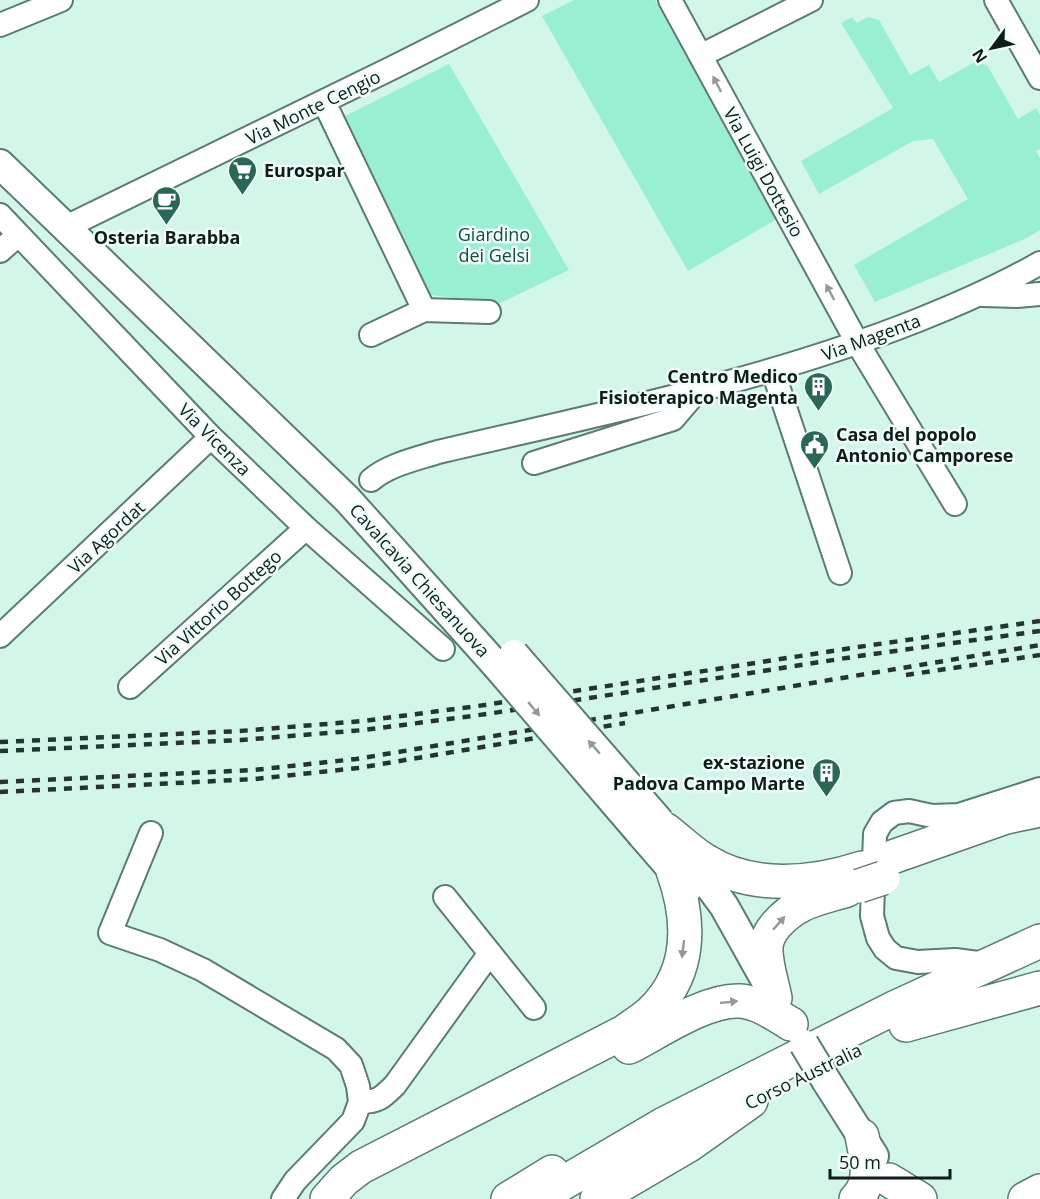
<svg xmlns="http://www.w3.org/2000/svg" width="1040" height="1199" font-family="'Open Sans',sans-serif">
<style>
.green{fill:#99efd2}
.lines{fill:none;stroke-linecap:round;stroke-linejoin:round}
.minor-casing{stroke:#5b7c71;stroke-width:26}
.major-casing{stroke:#5b7c71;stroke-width:32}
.highway-casing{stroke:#5b7c71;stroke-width:36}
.minor{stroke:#fff;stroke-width:22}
.major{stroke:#fff;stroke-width:28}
.highway{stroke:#fff;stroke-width:33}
.rail{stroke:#24352f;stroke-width:4.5;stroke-dasharray:8 8;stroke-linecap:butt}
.major-bridge-casing{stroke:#5b7c71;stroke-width:32;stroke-linecap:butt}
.highway-bridge-casing{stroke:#5b7c71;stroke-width:36;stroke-linecap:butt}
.major-bridge{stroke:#fff;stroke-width:28}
.highway-bridge{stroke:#fff;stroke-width:33}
.oneway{fill:#939997}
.labels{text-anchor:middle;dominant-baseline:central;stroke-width:5;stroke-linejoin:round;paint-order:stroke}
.street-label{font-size:18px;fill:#0f1d18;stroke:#f0fef9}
.poi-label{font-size:18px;font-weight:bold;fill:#0f1d18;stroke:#f0fef9;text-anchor:start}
.park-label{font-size:18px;fill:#144d3d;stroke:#f0fef9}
</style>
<rect width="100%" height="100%" fill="#d2f7e9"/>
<path class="green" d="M 574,0 L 655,0 L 777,219 L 688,271 L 542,16 Z
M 852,17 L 857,23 L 868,17 L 879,20 L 910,75 L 929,65 L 939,82 L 975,62 L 987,65 L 1018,119 L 1036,108 L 1040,115 L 1040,149 L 1036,151 L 1040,158 L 1040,230 L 1027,238 L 875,302 L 854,265 L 968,199 L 933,139 L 913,141 L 819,194 L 801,161 L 893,108 L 841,23 Z
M 449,64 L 569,270 L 500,303 L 431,295 L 345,116 Z"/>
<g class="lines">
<defs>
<path id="minor" d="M 670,0 L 858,344 L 955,504
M 996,0 L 1040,78
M 0,25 L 61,0
M 702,55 L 811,0
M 324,102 L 424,310 L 489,312
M 0,215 L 211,437 L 306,528 L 443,649
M 66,227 L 394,67 L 527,0
M 0,251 L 18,235
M 983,295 L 1017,296 L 1040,294
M 371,335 L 424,310
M 773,371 L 840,573
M 534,463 L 673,419 L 696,392
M 371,480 C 388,465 416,459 438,452 C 600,414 761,382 916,321 C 959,304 1000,286 1040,263
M 0,636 L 211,437
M 130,687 L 306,528
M 151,833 L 110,933 L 160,950 L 203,970 L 336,1049 L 351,1065 L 358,1086 L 360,1102 L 353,1121 L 295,1181 L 283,1199
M 445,897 L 534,1008
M 986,964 L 955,960 L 918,962 L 896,958 L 885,949 L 878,938 L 872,916 L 875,834 L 882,822 L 894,813 L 909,811 L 932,816 L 959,815 L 1040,789
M 360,1102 C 378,1102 382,1098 395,1085 L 490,953"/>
<path id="major" d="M 0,164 L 347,499 L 496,665
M 642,835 L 688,888
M 681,848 L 724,906 L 767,983
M 827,1082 L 874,1156"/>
<path id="highway" d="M 666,830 C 679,840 692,853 706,861 C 752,890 813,884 862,868
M 881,861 L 1006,817 L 1040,810
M 775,998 C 772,982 765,963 766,946 C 767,938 771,931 776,925 C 797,901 818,899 847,890
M 906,1025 L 1040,988
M 629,1047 C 659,1032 706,999 740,1001 C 758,1002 776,1015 791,1024
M 889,1180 L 920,1199
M 327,1199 L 344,1180 L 361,1167 L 624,1032 C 632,1026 642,1020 650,1013 C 692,974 691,921 673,871
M 508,1199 L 552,1172
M 536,1199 L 664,1124 L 896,1007 L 1040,941
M 597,1199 L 689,1145 L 751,1101
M 856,1199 C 874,1182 866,1157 862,1136
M 1025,1199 L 1040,1191"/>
</defs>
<use href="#minor" class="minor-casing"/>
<use href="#major" class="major-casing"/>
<use href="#highway" class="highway-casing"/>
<use href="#minor" class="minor"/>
<use href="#major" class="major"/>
<use href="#highway" class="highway"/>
<path class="rail" d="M 906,675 L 1040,655
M 0,742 L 240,731 L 363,721 L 485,705 L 858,647 L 1040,621
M 0,751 L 241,740 L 364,730 L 487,714 L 859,656 L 1040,631
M 0,782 L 254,770 L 356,759 L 1040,645
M 0,792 L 255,779 L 358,768 L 625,723"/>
<defs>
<path id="major-bridge" d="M 514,654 L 660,822
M 496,665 L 642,835
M 804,1044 L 827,1082"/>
<path id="highway-bridge" d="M 859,886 L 883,878"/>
</defs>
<use href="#major-bridge" class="major-bridge-casing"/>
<use href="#highway-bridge" class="highway-bridge-casing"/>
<use href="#major-bridge" class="major-bridge"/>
<use href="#highway-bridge" class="highway-bridge"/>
</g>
<defs><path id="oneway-solid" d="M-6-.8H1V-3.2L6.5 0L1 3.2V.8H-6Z" transform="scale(1.5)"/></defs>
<g class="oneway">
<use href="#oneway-solid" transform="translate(717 84) rotate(-117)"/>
<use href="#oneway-solid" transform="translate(830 292) rotate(-118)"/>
<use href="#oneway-solid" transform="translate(534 709) rotate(50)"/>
<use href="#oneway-solid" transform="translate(594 747) rotate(-131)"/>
<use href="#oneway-solid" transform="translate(779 923) rotate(-49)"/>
<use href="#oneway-solid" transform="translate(683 949) rotate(97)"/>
<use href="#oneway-solid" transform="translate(729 1002) rotate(-6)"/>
</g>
<defs>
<symbol id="supermarket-pin" viewBox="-11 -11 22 30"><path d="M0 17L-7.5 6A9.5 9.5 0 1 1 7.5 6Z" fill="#296856" stroke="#f0fef9"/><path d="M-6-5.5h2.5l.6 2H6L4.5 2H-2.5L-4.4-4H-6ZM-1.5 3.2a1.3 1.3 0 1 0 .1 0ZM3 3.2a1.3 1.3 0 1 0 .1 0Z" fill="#fff"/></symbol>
<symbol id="cafe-pin" viewBox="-11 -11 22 30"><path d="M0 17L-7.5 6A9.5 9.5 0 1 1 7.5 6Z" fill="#296856" stroke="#f0fef9"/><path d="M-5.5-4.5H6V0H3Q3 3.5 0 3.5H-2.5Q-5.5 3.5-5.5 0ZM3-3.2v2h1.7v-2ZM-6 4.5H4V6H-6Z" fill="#fff"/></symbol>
<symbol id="building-pin" viewBox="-11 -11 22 30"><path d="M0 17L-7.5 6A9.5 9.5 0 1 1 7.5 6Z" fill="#296856" stroke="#f0fef9"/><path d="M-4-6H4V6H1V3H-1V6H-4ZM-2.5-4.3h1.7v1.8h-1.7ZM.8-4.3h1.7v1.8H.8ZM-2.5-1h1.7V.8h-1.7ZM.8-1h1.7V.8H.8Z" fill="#fff"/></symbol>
<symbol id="civic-pin" viewBox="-11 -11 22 30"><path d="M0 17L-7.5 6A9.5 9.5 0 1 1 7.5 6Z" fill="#296856" stroke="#f0fef9"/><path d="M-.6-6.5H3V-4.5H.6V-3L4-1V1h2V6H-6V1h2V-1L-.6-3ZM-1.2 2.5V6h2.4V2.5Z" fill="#fff"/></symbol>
</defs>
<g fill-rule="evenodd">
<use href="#supermarket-pin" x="226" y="154" width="33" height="45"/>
<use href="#cafe-pin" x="150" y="184" width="33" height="45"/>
<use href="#building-pin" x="802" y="370" width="33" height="45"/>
<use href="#civic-pin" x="798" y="428" width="33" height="45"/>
<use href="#building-pin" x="810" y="756" width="33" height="45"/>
</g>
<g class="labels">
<g class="street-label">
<text transform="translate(313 107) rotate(-26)">Via Monte Cengio</text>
<text transform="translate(764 172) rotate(61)">Via Luigi Dottesio</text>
<text transform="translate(871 337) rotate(-20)">Via Magenta</text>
<text transform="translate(215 439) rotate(45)">Via Vicenza</text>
<text transform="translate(106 537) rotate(-43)">Via Agordat</text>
<text transform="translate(420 580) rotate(48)">Cavalcavia Chiesanuova</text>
<text transform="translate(218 607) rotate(-42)">Via Vittorio Bottego</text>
<text transform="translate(803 1076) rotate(-26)">Corso Australia</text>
</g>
<g class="poi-label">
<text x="264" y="170">Eurospar</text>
<text x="167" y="237" text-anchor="middle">Osteria Barabba</text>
<text x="798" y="376" text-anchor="end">Centro Medico<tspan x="798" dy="21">Fisioterapico Magenta</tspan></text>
<text x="836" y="434">Casa del popolo<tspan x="836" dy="21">Antonio Camporese</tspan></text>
<text x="805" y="762" text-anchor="end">ex-stazione<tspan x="805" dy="21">Padova Campo Marte</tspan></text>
</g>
<g class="park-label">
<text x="494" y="234">Giardino<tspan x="494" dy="21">dei Gelsi</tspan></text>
</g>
</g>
<g transform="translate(992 48) rotate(237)" stroke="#f0fef9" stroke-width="4.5" paint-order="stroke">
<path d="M0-4.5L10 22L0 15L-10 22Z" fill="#0f1d18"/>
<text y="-9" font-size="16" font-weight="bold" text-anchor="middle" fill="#0f1d18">N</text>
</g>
<path d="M830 1169v9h120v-9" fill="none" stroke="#0f1d18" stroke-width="3"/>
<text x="839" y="1169" font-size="18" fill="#0f1d18" stroke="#f0fef9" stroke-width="4.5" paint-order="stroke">50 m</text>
</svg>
